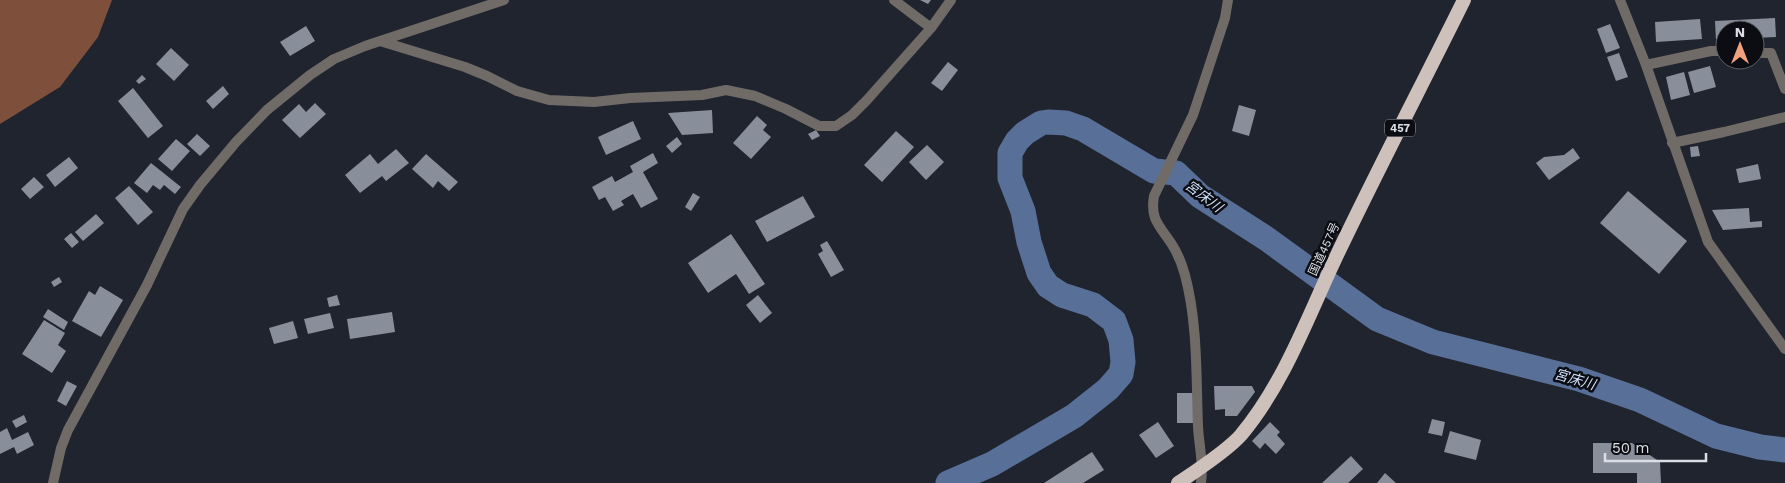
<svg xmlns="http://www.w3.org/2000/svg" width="1785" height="483" font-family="'Work Sans','Noto Sans JP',sans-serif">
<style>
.forest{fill:#7e503b}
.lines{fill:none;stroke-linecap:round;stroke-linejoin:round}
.river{stroke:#586f98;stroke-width:25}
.building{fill:#888f9b}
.minor{stroke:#716b68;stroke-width:10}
.tertiary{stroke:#716b68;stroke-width:10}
.trunk{stroke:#cec0ba;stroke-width:14}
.labels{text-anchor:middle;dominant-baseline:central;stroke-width:5;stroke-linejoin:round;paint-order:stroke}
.shield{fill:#0b0d12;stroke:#9da0a6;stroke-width:1}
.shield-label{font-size:11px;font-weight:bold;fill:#dbdfe5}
.street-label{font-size:12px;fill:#dbdfe5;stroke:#0b0d12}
.water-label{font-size:14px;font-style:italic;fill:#d0dffa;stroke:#0b0d12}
</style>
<rect width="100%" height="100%" fill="#1f242e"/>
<path class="forest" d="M 0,0 L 112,0 L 98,37 L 60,87 L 0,124 Z"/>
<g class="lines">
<path class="river" d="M 948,483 L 992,464 L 1074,416 L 1108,389 L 1121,374 L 1123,362 L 1121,340 L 1114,321 L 1093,305 L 1062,295 L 1048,286 L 1039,273 L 1029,242 L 1023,211 L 1010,178 L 1010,153 L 1017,141 L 1025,133 L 1041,123 L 1048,122 L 1066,123 L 1083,129 L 1154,171 L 1176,173 L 1200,196 L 1267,239 L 1377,319 L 1433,342 L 1579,379 L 1640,400 L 1716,436 L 1760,447 L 1785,450"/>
</g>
<path class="building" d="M 920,0 L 931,0 L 928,4 Z
M 1775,18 L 1776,37 L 1755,38 L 1755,30 L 1725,30 L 1725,40 L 1716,41 L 1715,21 Z
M 1700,19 L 1702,39 L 1656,42 L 1655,22 Z
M 1610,24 L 1620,48 L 1606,53 L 1597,29 Z
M 306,26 L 315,41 L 290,56 L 280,42 Z
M 171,48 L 189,65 L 174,81 L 156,64 Z
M 1619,53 L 1628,77 L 1616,81 L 1607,57 Z
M 948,62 L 958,70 L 942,91 L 931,83 Z
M 1710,66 L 1716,87 L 1694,93 L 1688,72 Z
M 1684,72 L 1690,95 L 1671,100 L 1666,77 Z
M 142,75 L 146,79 L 139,84 L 136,81 Z
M 223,86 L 229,94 L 213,109 L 206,101 Z
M 133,88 L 163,126 L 148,138 L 118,101 Z
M 315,103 L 326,114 L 300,138 L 282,120 L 299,104 L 306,112 Z
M 1239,105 L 1256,110 L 1249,136 L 1232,131 Z
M 712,110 L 713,133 L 682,135 L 668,113 Z
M 757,116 L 767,125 L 763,130 L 771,137 L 751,159 L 733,143 Z
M 633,121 L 641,139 L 606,155 L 598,137 Z
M 816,130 L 820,136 L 812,140 L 808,134 Z
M 896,131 L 914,147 L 882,182 L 864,165 Z
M 197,134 L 210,146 L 200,156 L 187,144 Z
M 677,137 L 682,144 L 672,153 L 666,146 Z
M 176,139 L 190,151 L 172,171 L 158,159 Z
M 927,145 L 944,162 L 926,180 L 909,162 Z
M 1698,146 L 1700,156 L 1691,157 L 1690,147 Z
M 1573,148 L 1580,158 L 1549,180 L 1536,163 L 1544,157 L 1564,155 Z
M 396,149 L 409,163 L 386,181 L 382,176 L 360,193 L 345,175 L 370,154 L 378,164 Z
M 653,153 L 658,163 L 643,172 L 658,199 L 641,208 L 633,194 L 621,201 L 624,205 L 613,211 L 605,197 L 599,200 L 592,187 L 612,176 L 615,182 L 633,172 L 630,166 Z
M 426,154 L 458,182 L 449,191 L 438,181 L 433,188 L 412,169 Z
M 69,157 L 78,168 L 55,187 L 46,175 Z
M 151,163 L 181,187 L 175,194 L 164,185 L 160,190 L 153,185 L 147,193 L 134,183 Z
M 1758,164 L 1761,179 L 1739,183 L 1736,169 Z
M 34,177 L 44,187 L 30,199 L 21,189 Z
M 129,186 L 153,212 L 138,225 L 115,198 Z
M 1628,191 L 1687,241 L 1659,274 L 1600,223 Z
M 693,193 L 700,197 L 691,211 L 685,207 Z
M 803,196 L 815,217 L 767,242 L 755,221 Z
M 1749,208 L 1750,222 L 1762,221 L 1762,227 L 1723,230 L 1712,210 Z
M 96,214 L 104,223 L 83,241 L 75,232 Z
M 71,233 L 79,242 L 72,248 L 64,239 Z
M 731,234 L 765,284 L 749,294 L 736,274 L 708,293 L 688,263 Z
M 827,241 L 844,270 L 831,277 L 818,254 L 823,251 L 820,245 Z
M 59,277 L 62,282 L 54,287 L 51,282 Z
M 100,286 L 123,300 L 101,337 L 72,321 L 89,291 L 95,295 Z
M 337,295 L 340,305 L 329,307 L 327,298 Z
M 758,295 L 772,313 L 760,323 L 746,305 Z
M 48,309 L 68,322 L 64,330 L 43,317 Z
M 392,312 L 395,332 L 350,339 L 347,319 Z
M 330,313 L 334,328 L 308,334 L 304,319 Z
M 44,320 L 65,333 L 58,345 L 66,351 L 52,373 L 22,354 Z
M 293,321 L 298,338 L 274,344 L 269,328 Z
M 67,381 L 77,386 L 66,406 L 57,401 Z
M 1214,386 L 1252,386 L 1255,392 L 1237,416 L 1225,416 L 1225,409 L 1215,410 Z
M 1177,393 L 1195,393 L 1195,423 L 1177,423 Z
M 24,415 L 27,422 L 16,428 L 12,421 Z
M 1432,419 L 1445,422 L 1442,436 L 1428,433 Z
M 1158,422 L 1174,446 L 1156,458 L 1139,435 Z
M 1270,422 L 1280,432 L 1277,435 L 1285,444 L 1276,454 L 1265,443 L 1260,449 L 1252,441 Z
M 7,428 L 12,440 L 28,432 L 34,445 L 17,454 L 14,447 L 0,454 L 0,432 Z
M 1450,431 L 1481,440 L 1476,460 L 1444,452 Z
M 1593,443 L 1632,443 L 1660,462 L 1661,483 L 1637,483 L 1637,473 L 1593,473 Z
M 1092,452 L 1104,470 L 1083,483 L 1044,483 Z
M 1351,456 L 1363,469 L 1348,483 L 1322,483 Z
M 1385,473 L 1396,483 L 1377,483 Z"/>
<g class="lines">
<path class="minor" d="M 894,0 L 931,28
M 380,41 L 465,67 L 487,76 L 517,91 L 549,100 L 594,102 L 630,98 L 702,95 L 726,90 L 755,96 L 786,109 L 819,126 L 836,126 L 852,115 L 867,100 L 931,28 L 951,0
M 1755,53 L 1771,53 L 1785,89
M 1646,65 L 1711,51 L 1725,51
M 1672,143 L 1724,132 L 1785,117
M 53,483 L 61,448 L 68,430 L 147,285 L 183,209 L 200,185 L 236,142 L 267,110 L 310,75 L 334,59 L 365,46 L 504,0
M 1201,483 C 1204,461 1199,448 1198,426 C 1196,376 1198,324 1185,275 C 1182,264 1177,252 1171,243 C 1159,225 1150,219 1154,196 L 1193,115 L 1225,18 L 1228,0"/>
<path class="tertiary" d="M 1620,0 L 1646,65 L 1708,242 L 1785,349"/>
<path class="trunk" d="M 1178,483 C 1196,471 1227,451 1241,435 C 1285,382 1308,316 1337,255 C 1378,169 1422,85 1464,0"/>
</g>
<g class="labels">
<rect class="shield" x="1385" y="119.5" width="30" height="17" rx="4"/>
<g class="shield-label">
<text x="1400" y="128">457</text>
</g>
<g class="street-label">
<text transform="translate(1324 249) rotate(-65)">国道457号</text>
</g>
<g class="water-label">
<text transform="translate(1204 196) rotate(37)">宮床川</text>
<text transform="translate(1575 379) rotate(16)">宮床川</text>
</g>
</g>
<g transform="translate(1740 45)"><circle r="24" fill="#0b0d12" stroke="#5e6166"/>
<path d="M0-4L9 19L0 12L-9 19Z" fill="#f1a17d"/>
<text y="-8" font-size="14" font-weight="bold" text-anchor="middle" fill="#dbdfe5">N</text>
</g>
<path d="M1605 453v8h101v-8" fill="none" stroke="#dbdfe5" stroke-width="2.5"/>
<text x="1612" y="453" font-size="15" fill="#dbdfe5" stroke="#0b0d12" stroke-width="4" paint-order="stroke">50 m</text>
</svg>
